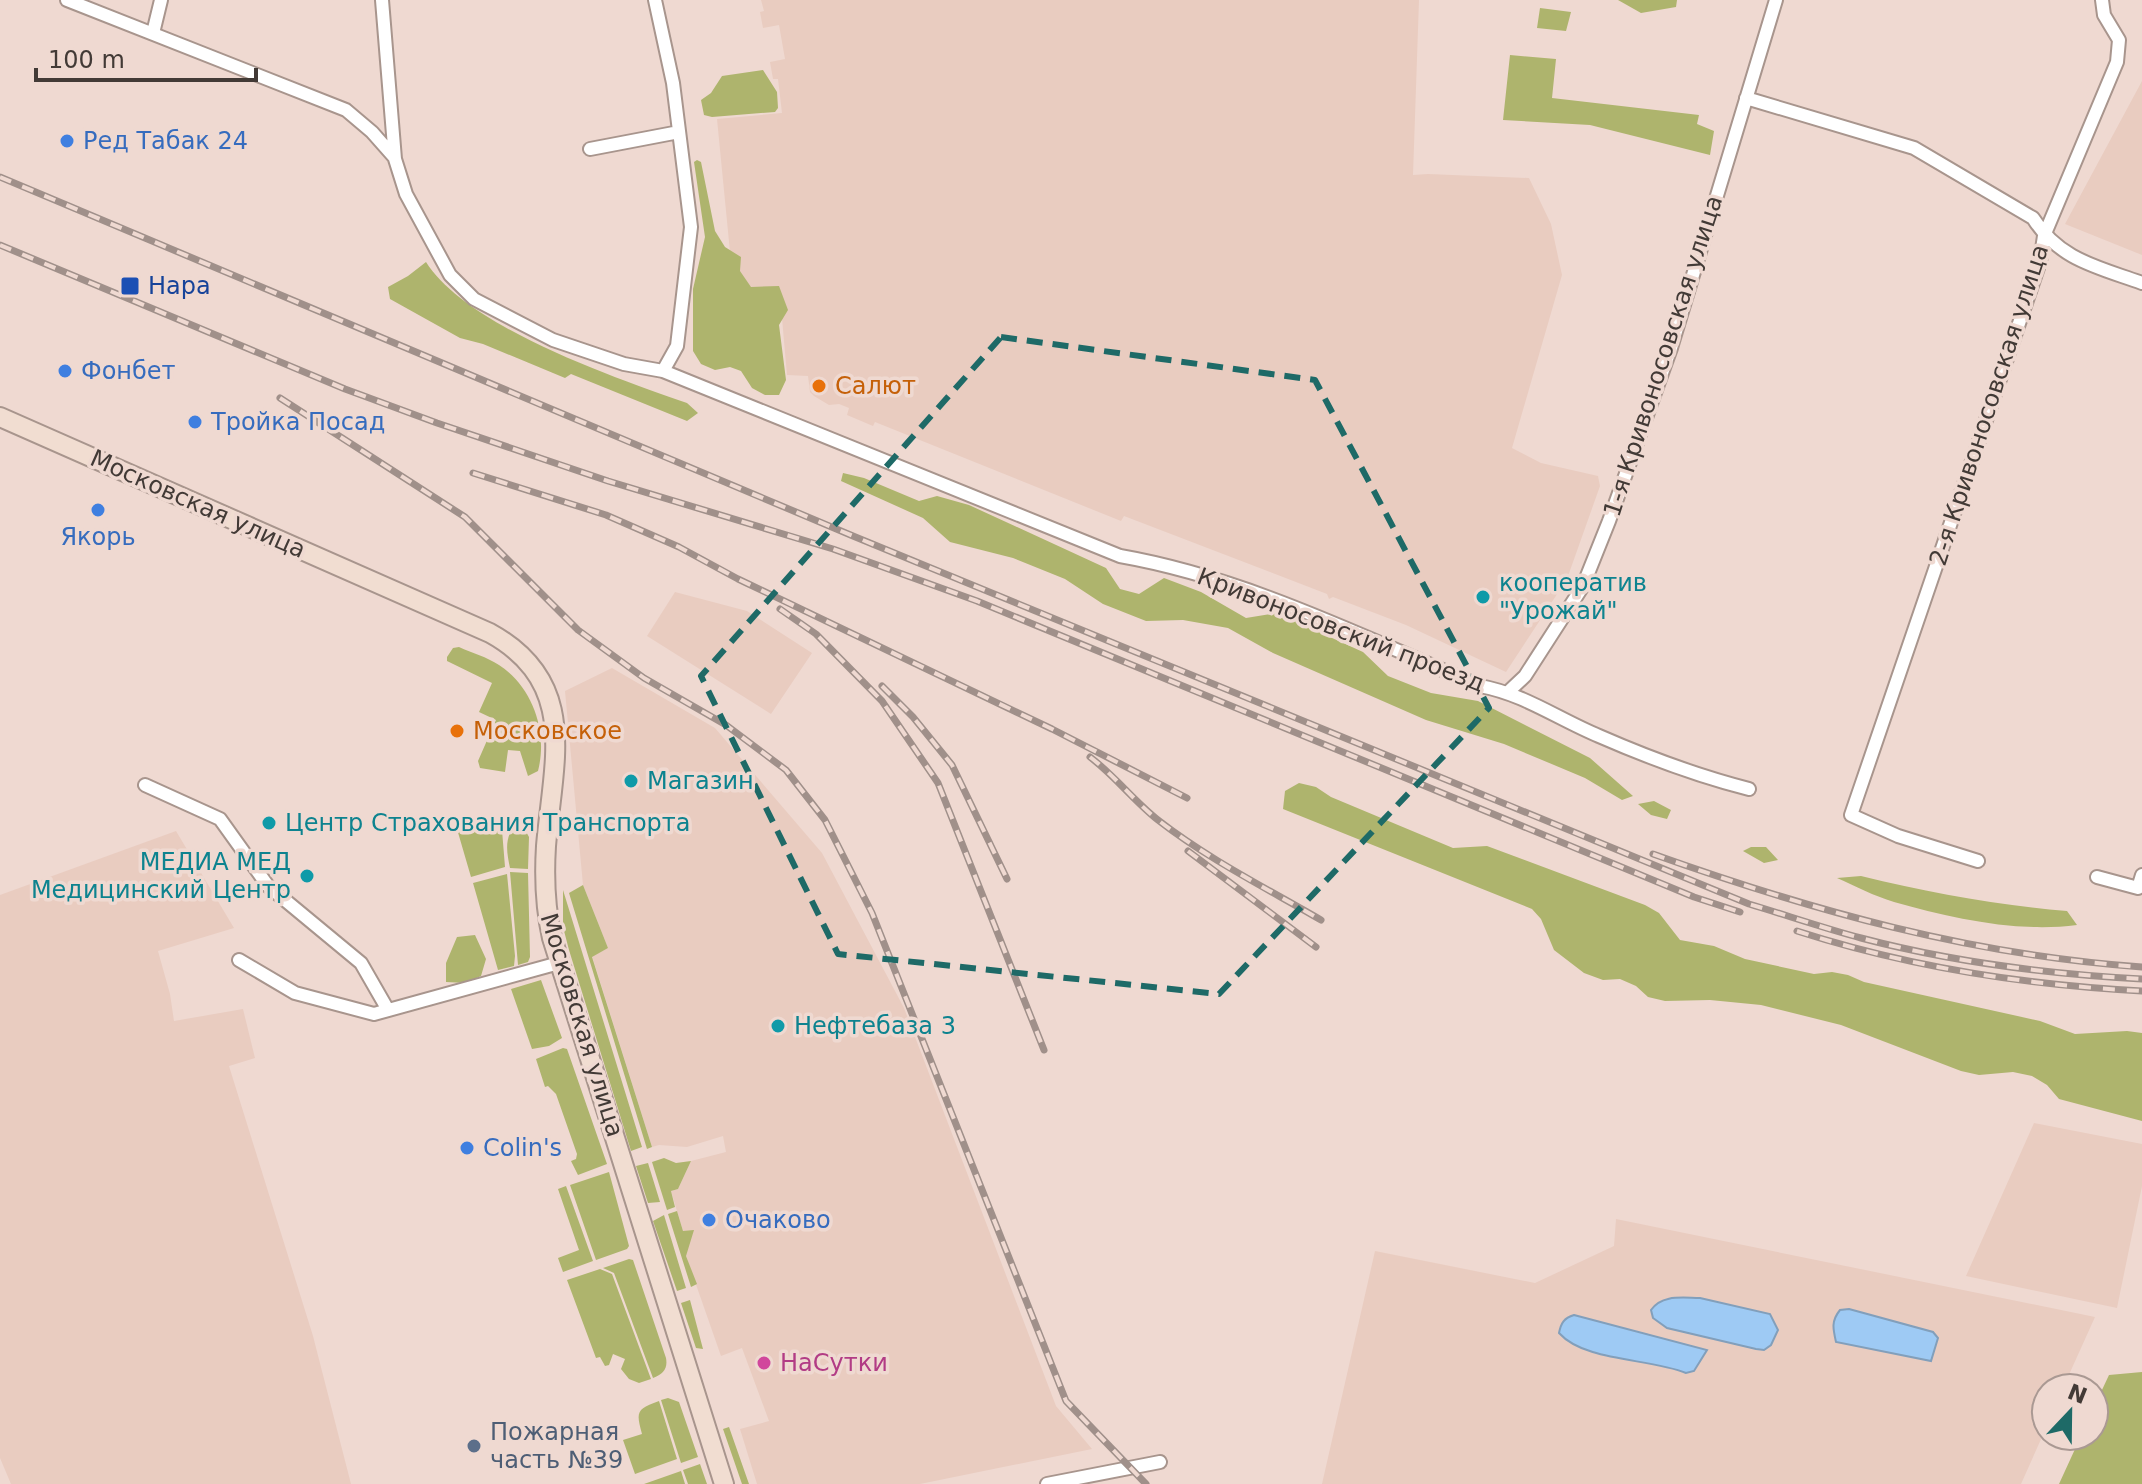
<svg xmlns="http://www.w3.org/2000/svg" width="2142" height="1484" font-family="'DejaVu Sans',sans-serif">
<style>
.built{fill:#e9ccc0}
.green{fill:#aeb46d}
.water{fill:#9ecaf4;stroke:#829fbb;stroke-width:2}
.lines{fill:none;stroke-linecap:round;stroke-linejoin:round}
.minor-casing{stroke:#a8958d;stroke-width:16}
.secondary-casing{stroke:#a8958d;stroke-width:22}
.minor{stroke:#fff;stroke-width:12}
.secondary{stroke:#f1ddd1;stroke-width:18}
.rail-casing{stroke:#a0908a;stroke-width:7}
.rail{stroke:#efd9d1;stroke-width:4;stroke-dasharray:12;stroke-linecap:butt}
.marked{fill:none;stroke:#1e6a67;stroke-width:6;stroke-dasharray:16 10;stroke-linejoin:round}
.shop-dot{fill:#3f7fe0;stroke:#efd9d1;stroke-width:3}
.transit-dot{fill:#1a4fb4;stroke:#efd9d1;stroke-width:3}
.food-dot{fill:#e8710a;stroke:#efd9d1;stroke-width:3}
.culture-dot{fill:#0f9aa8;stroke:#efd9d1;stroke-width:3}
.hotel-dot{fill:#d1479c;stroke:#efd9d1;stroke-width:3}
.service-dot{fill:#5c6f8a;stroke:#efd9d1;stroke-width:3}
.labels{text-anchor:middle;dominant-baseline:central;stroke-width:7;stroke-linejoin:round;paint-order:stroke}
.shop-label{font-size:24px;fill:#366cbe;stroke:#efd9d1;text-anchor:start}
.transit-label{font-size:24px;fill:#164399;stroke:#efd9d1;text-anchor:start}
.street-label{font-size:24px;fill:#423a36;stroke:#efd9d1}
.food-label{font-size:24px;fill:#c56008;stroke:#efd9d1;text-anchor:start}
.culture-label{font-size:24px;fill:#0d838f;stroke:#efd9d1;text-anchor:start}
.hotel-label{font-size:24px;fill:#b23c85;stroke:#efd9d1;text-anchor:start}
.service-label{font-size:24px;fill:#4e5e75;stroke:#efd9d1;text-anchor:start}
</style>
<rect width="100%" height="100%" fill="#efd9d1"/>
<path class="built" d="M 761,0 L 1419,0 L 1413,175 L 1428,174 L 1529,178 L 1551,224 L 1562,275 L 1512,448 L 1541,463 L 1598,476 L 1600,486 L 1567,579 L 1506,672 L 1406,625 L 1333,597 L 1329,599 L 1327,594 L 1124,516 L 1121,521 L 875,422 L 873,426 L 847,415 L 849,408 L 839,404 L 829,405 L 814,396 L 810,392 L 808,376 L 787,375 L 781,307 L 736,313 L 717,119 L 782,113 L 778,79 L 773,79 L 770,62 L 785,59 L 779,25 L 763,28 L 760,12 L 764,11 Z
M 2142,81 L 2142,255 L 2065,224 Z
M 675,592 L 747,611 L 812,653 L 771,714 L 647,636 Z
M 612,668 L 715,728 L 822,853 L 904,1008 L 1056,1406 L 1092,1449 L 920,1484 L 757,1484 L 740,1429 L 769,1421 L 742,1348 L 721,1356 L 686,1256 L 683,1231 L 671,1191 L 678,1189 L 691,1161 L 726,1152 L 723,1136 L 687,1147 L 659,1145 L 652,1147 L 592,956 L 608,948 L 583,885 L 565,691 Z
M 176,831 L 234,928 L 158,951 L 170,994 L 174,1021 L 243,1009 L 255,1058 L 229,1066 L 313,1336 L 351,1484 L 11,1484 L 0,1458 L 0,895 Z
M 2034,1123 L 2142,1144 L 2142,1186 L 2117,1308 L 1966,1276 Z
M 1616,1219 L 2095,1317 L 2063,1388 L 2046,1388 L 2046,1428 L 2021,1484 L 1322,1484 L 1375,1251 L 1535,1283 L 1614,1246 Z"/>
<path class="green" d="M 1618,0 L 1677,0 L 1676,7 L 1641,13 Z
M 1540,8 L 1571,12 L 1566,31 L 1537,28 Z
M 1510,55 L 1556,59 L 1552,98 L 1699,115 L 1697,124 L 1714,131 L 1710,155 L 1590,125 L 1503,120 Z
M 763,70 L 777,92 L 778,108 L 775,112 L 712,117 L 704,115 L 701,100 L 711,93 L 722,76 Z
M 697,160 L 701,162 L 715,231 L 725,247 L 741,257 L 740,271 L 751,287 L 779,286 L 788,310 L 779,325 L 786,380 L 779,395 L 765,395 L 752,388 L 741,371 L 730,367 L 715,370 L 701,364 L 693,351 L 693,289 L 705,237 L 694,162 Z
M 426,262 C 467,327 615,378 687,403 L 698,413 L 687,421 L 571,374 L 565,378 L 483,344 L 460,338 L 390,299 L 388,287 L 408,276 Z
M 843,473 L 864,478 L 919,501 L 937,496 L 969,505 L 1106,568 L 1120,589 L 1139,594 L 1164,578 L 1201,592 L 1246,618 L 1277,613 L 1363,652 L 1388,676 L 1431,693 L 1478,701 L 1590,758 L 1633,796 L 1622,800 L 1585,778 L 1504,744 L 1426,720 L 1273,653 L 1228,628 L 1183,620 L 1146,621 L 1103,604 L 1065,579 L 1013,558 L 950,542 L 923,518 L 841,481 Z
M 459,647 C 472,653 487,657 499,665 C 533,687 548,732 538,771 L 528,776 L 520,751 L 508,750 L 505,772 L 480,768 L 478,761 L 496,720 L 479,712 L 492,683 L 447,661 L 447,657 L 453,648 Z
M 1299,783 L 1316,787 L 1331,797 L 1453,848 L 1487,846 L 1645,905 L 1659,913 L 1680,940 L 1714,946 L 1745,959 L 1814,974 L 1832,972 L 1848,975 L 1864,982 L 2040,1021 L 2075,1034 L 2127,1031 L 2142,1033 L 2142,1121 L 2059,1099 L 2047,1085 L 2032,1076 L 2013,1072 L 1979,1075 L 1961,1071 L 1841,1025 L 1761,1005 L 1710,1000 L 1665,1001 L 1648,997 L 1636,986 L 1620,979 L 1603,980 L 1584,973 L 1554,950 L 1541,919 L 1532,909 L 1283,809 L 1285,791 Z
M 1654,801 L 1671,810 L 1667,819 L 1651,815 L 1638,804 Z
M 461,822 L 502,830 L 505,867 L 471,877 L 457,829 L 458,824 Z
M 514,826 L 524,828 L 529,837 L 528,869 L 510,868 C 507,853 504,840 514,826 Z
M 1751,847 L 1766,847 L 1778,860 L 1764,863 L 1743,851 Z
M 510,872 L 528,873 L 530,957 L 528,962 L 518,965 Z
M 507,874 L 515,956 L 514,966 L 498,970 L 473,883 Z
M 1861,876 C 1930,893 1997,905 2067,911 L 2077,925 C 2017,933 1951,918 1894,902 C 1874,896 1855,886 1837,878 Z
M 583,885 L 608,948 L 592,957 L 652,1147 L 647,1149 L 569,893 Z
M 563,890 L 642,1147 L 631,1151 L 569,950 L 563,927 Z
M 475,935 L 486,959 L 481,976 L 466,983 L 446,982 L 446,963 L 457,937 Z
M 541,980 L 562,1038 L 549,1046 L 532,1049 L 511,989 Z
M 563,1048 L 567,1049 L 607,1164 L 578,1175 L 571,1161 L 576,1159 L 577,1154 L 556,1094 L 548,1086 L 545,1087 L 536,1059 Z
M 664,1158 L 676,1163 L 691,1161 L 678,1189 L 671,1191 L 675,1207 L 667,1210 L 652,1162 Z
M 648,1163 L 660,1202 L 648,1203 L 636,1166 Z
M 609,1172 L 629,1246 L 627,1249 L 596,1260 L 570,1185 Z
M 566,1186 L 593,1261 L 563,1272 L 558,1258 L 579,1250 L 558,1189 Z
M 677,1211 L 683,1231 L 694,1230 L 686,1256 L 697,1284 L 691,1287 L 668,1214 Z
M 664,1215 L 686,1288 L 677,1291 L 653,1221 Z
M 629,1259 L 633,1260 L 666,1358 C 668,1369 663,1374 653,1378 L 614,1273 L 603,1268 Z
M 600,1269 L 612,1274 L 651,1379 L 639,1383 L 629,1379 L 621,1369 L 625,1359 L 613,1354 L 609,1365 L 605,1366 L 600,1357 L 596,1358 L 567,1280 Z
M 690,1300 L 703,1349 L 696,1348 L 681,1303 Z
M 2142,1372 L 2142,1484 L 2059,1484 L 2081,1436 L 2094,1436 L 2094,1407 L 2109,1375 Z
M 668,1398 L 679,1402 L 698,1457 L 681,1463 L 661,1400 Z
M 659,1401 L 677,1459 L 635,1474 L 623,1440 L 642,1434 C 636,1412 636,1409 659,1401 Z
M 729,1427 L 749,1484 L 742,1484 L 723,1429 Z
M 700,1464 L 707,1484 L 688,1484 L 683,1470 Z
M 681,1471 L 685,1484 L 644,1484 Z"/>
<path class="water" d="M 1700,1298 L 1770,1314 L 1778,1330 L 1771,1345 L 1764,1350 L 1756,1349 L 1667,1328 L 1653,1318 L 1651,1310 C 1662,1294 1683,1298 1700,1298 Z
M 1849,1309 L 1933,1332 L 1938,1338 L 1931,1361 L 1836,1342 C 1833,1329 1831,1321 1840,1310 Z
M 1574,1315 L 1707,1350 L 1694,1371 L 1686,1373 C 1650,1358 1585,1362 1559,1333 C 1561,1323 1564,1318 1574,1315 Z"/>
<g class="lines">
<defs>
<path id="minor" d="M 67,0 L 346,110 L 372,132 L 395,158
M 382,0 L 395,159 L 406,194 L 450,275 L 474,299 L 553,340 L 624,364 L 663,371 L 1120,556 C 1246,578 1363,637 1480,686 C 1524,694 1558,719 1599,736 C 1647,757 1698,776 1749,789
M 655,0 L 673,83 L 691,227 L 677,346 L 663,371
M 153,33 L 161,0
M 1746,98 L 1914,148 L 2033,218 C 2059,260 2098,267 2142,283
M 590,149 L 679,132
M 1508,692 L 1525,676 L 1583,586 L 1609,521 L 1671,348 L 1776,0
M 145,785 L 220,819 L 268,886 L 361,963 L 388,1010
M 1978,861 L 1898,836 L 1851,815 L 2040,262 L 2044,236 L 2117,62 L 2119,40 L 2104,15 L 2102,0
M 2097,877 L 2138,888 L 2142,875
M 239,960 L 295,993 L 374,1014 L 559,963
M 1047,1484 L 1160,1462"/>
<path id="secondary" d="M 0,417 L 490,633 C 580,683 553,761 546,846 C 544,878 545,907 552,938 L 724,1484"/>
</defs>
<use href="#minor" class="minor-casing"/>
<use href="#secondary" class="secondary-casing"/>
<use href="#minor" class="minor"/>
<use href="#secondary" class="secondary"/>
<defs>
<path id="rail" d="M 0,177 L 853,536 L 1749,904 C 1786,915 1823,928 1861,938 C 1952,962 2048,974 2142,979
M 0,245 L 345,389 L 437,423 L 608,481 L 833,549 L 977,601 L 1694,897 L 1740,912
M 280,398 L 465,517 L 578,630 L 644,678 L 726,725 L 786,770 L 825,820 L 872,913 L 1066,1401 L 1146,1484
M 473,473 L 606,515 L 679,547 L 738,579 L 1052,729 L 1187,798
M 780,609 L 816,634 L 882,701 L 938,783 L 1044,1050
M 882,686 L 913,717 L 952,765 L 1007,879
M 1090,757 C 1115,776 1134,801 1158,820 C 1208,859 1266,888 1321,920
M 1188,851 L 1316,947
M 1653,854 C 1813,911 1971,955 2142,967
M 1797,931 C 1909,967 2024,985 2142,991"/>
</defs>
<use href="#rail" class="rail-casing"/>
<use href="#rail" class="rail"/>
</g>
<path class="marked" d="M 1001,337 L 1315,380 L 1489,708 L 1219,994 L 838,954 L 701,676 Z"/>
<g class="shop-dot">
<circle cx="67" cy="141" r="8"/>
<circle cx="65" cy="371" r="8"/>
<circle cx="195" cy="422" r="8"/>
<circle cx="98" cy="510" r="8"/>
<circle cx="467" cy="1148" r="8"/>
<circle cx="709" cy="1220" r="8"/>
</g>
<rect class="transit-dot" x="120" y="276" width="20" height="20" rx="4"/>
<g class="food-dot">
<circle cx="819" cy="386" r="8"/>
<circle cx="457" cy="731" r="8"/>
</g>
<g class="culture-dot">
<circle cx="1483" cy="597" r="8"/>
<circle cx="631" cy="781" r="8"/>
<circle cx="269" cy="823" r="8"/>
<circle cx="307" cy="876" r="8"/>
<circle cx="778" cy="1026" r="8"/>
</g>
<circle class="hotel-dot" cx="764" cy="1363" r="8"/>
<circle class="service-dot" cx="474" cy="1446" r="8"/>
<g class="labels">
<g class="shop-label">
<text x="83" y="141">Ред Табак 24</text>
<text x="81" y="371">Фонбет</text>
<text x="211" y="422">Тройка Посад</text>
<text x="98" y="537" text-anchor="middle">Якорь</text>
<text x="483" y="1148">Colin's</text>
<text x="725" y="1220">Очаково</text>
</g>
<g class="transit-label">
<text x="148" y="286">Нара</text>
</g>
<g class="street-label">
<text transform="translate(1663 356) rotate(-72)">1-я Кривоносовская улица</text>
<text transform="translate(1989 405) rotate(-72)">2-я Кривоносовская улица</text>
<text transform="translate(198 504) rotate(24)">Московская улица</text>
<text transform="translate(1341 630) rotate(21)">Кривоносовский проезд</text>
<text transform="translate(582 1025) rotate(73)">Московская улица</text>
</g>
<g class="food-label">
<text x="835" y="386">Салют</text>
<text x="473" y="731">Московское</text>
</g>
<g class="culture-label">
<text x="1499" y="583">кооператив<tspan x="1499" dy="28">"Урожай"</tspan></text>
<text x="647" y="781">Магазин</text>
<text x="285" y="823">Центр Страхования Транспорта</text>
<text x="291" y="862" text-anchor="end">МЕДИА МЕД<tspan x="291" dy="28">Медицинский Центр</tspan></text>
<text x="794" y="1026">Нефтебаза 3</text>
</g>
<g class="hotel-label">
<text x="780" y="1363">НаСутки</text>
</g>
<g class="service-label">
<text x="490" y="1432">Пожарная<tspan x="490" dy="28">часть №39</tspan></text>
</g>
</g>
<g transform="translate(2070 1412) rotate(22)"><circle r="38" fill="#efd9d1" stroke="#aa9993" stroke-width="2"/>
<path d="M0-6L14 30L0 20L-14 30Z" fill="#1e6a67"/>
<text y="-12" font-size="22" font-weight="bold" text-anchor="middle" fill="#423a36">N</text>
</g>
<path d="M36 68v12h220v-12" fill="none" stroke="#423a36" stroke-width="4"/>
<text x="48" y="68" font-size="24" fill="#423a36" stroke="#efd9d1" stroke-width="6" paint-order="stroke">100 m</text>
</svg>
